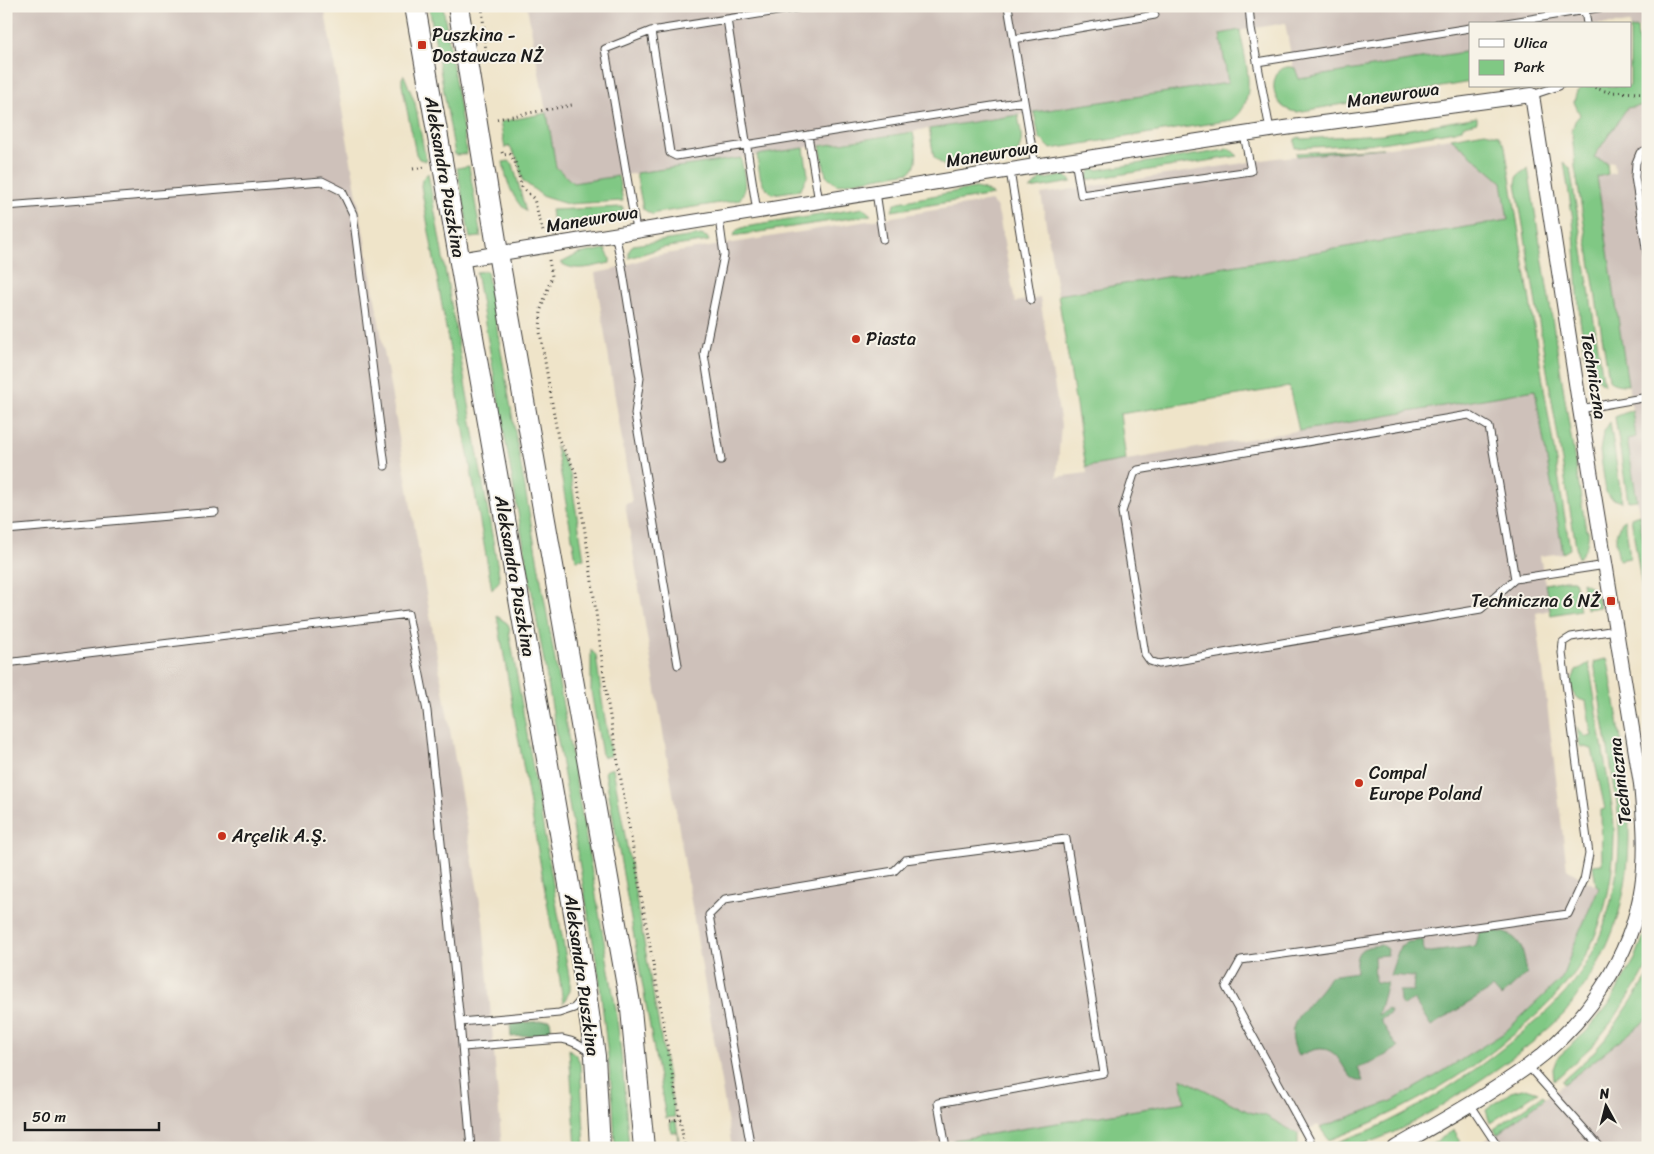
<svg xmlns="http://www.w3.org/2000/svg" width="1654" height="1154" font-family="Sriracha,sans-serif">
<style>
.industrial{fill:#cec1ba}
.green{fill:#80c884;stroke:#4e7250}
.forest{fill:#68ac72;stroke:#426447}
.lines{fill:none;stroke-linecap:round;stroke-linejoin:round}
.lane-casing{stroke:#3c3a36;stroke-width:9}
.street-casing{stroke:#3c3a36;stroke-width:16}
.secondary-casing{stroke:#3c3a36;stroke-width:22}
.path{stroke:#3c3a36;stroke-width:3;stroke-dasharray:1 4;stroke-linecap:butt}
.lane{stroke:#fff;stroke-width:7}
.street{stroke:#fff;stroke-width:14}
.secondary{stroke:#fff;stroke-width:20}
.poi-dot{fill:#c8321e;stroke:#f7f3e8;stroke-width:2}
.labels{text-anchor:middle;dominant-baseline:central;stroke-width:4;stroke-linejoin:round;paint-order:stroke}
.poi-label{font-size:18px;fill:#1c1c1c;stroke:#f7f3e8;text-anchor:start}
.street-label{font-size:18px;fill:#1c1c1c;stroke:#f7f3e8}
</style>
<rect width="100%" height="100%" fill="#f7f3e8"/>
<filter id="ink" filterUnits="userSpaceOnUse"><feTurbulence type="fractalNoise" baseFrequency=".02" numOctaves="2"/><feDisplacementMap in="SourceGraphic" scale="10" xChannelSelector="R" yChannelSelector="G"/><feConvolveMatrix kernelMatrix="1 2 1 2 8 2 1 2 1" color-interpolation-filters="sRGB"/></filter>
<filter id="wash" filterUnits="userSpaceOnUse"><feTurbulence type="fractalNoise" baseFrequency=".0096" numOctaves="4" result="noise"/><feDisplacementMap in="SourceGraphic" scale="20" xChannelSelector="R" yChannelSelector="G"/><feGaussianBlur stdDeviation="1.12" result="paint"/><feColorMatrix in="noise" values="0 0 0 0 0 0 0 0 0 0 0 0 0 0 0 0 0 1.4 0 .05"/><feComposite in="paint" operator="in"/></filter>
<g filter="url(#wash)">
<rect width="100%" height="100%" fill="#efe4c9"/>
<path class="industrial" d="M 6,6 L 324,6 L 483,920 L 502,1148 L 6,1148 Z
M 527,6 L 1648,6 L 1648,26 L 1630,29 L 1630,24 L 1470,24 L 1470,55 L 1296,82 L 1285,23 L 1220,34 L 1228,83 L 573,183 L 556,167 Z
M 1648,104 L 1648,569 L 1627,439 L 1636,437 L 1597,177 L 1615,173 L 1614,162 L 1607,163 L 1594,157 L 1627,108 Z
M 1451,138 L 1502,182 L 1508,220 L 1058,295 L 1041,194 L 1276,158 L 1383,148 Z
M 991,201 L 996,206 L 999,215 L 1015,302 L 1040,298 L 1061,425 L 1057,477 L 1087,473 L 1086,467 L 1535,390 L 1563,553 L 1540,556 L 1550,610 L 1536,613 L 1567,869 L 1584,880 L 1599,887 L 1576,940 L 1562,978 L 1504,1033 L 1437,1075 L 1392,1101 L 1320,1128 L 1318,1125 L 1298,1134 L 1266,1116 L 1249,1112 L 1182,1078 L 1186,1102 L 909,1148 L 732,1148 L 625,504 L 632,502 L 595,273 L 611,270 L 653,256 Z
M 1648,1019 L 1648,1148 L 1475,1148 L 1552,1093 Z"/>
<path class="green" d="M 429,6 L 443,6 L 467,154 L 455,155 Z
M 1637,28 L 1645,105 L 1627,108 L 1594,157 L 1607,163 L 1608,174 L 1597,177 L 1628,385 C 1621,385 1613,385 1609,379 L 1575,167 L 1572,131 L 1575,121 L 1580,115 L 1574,102 L 1576,94 L 1583,86 L 1630,86 L 1630,29 Z
M 1240,30 C 1244,58 1260,101 1232,120 L 1051,149 L 1039,137 L 1034,112 L 1228,83 L 1220,34 Z
M 1470,51 L 1470,82 L 1297,112 C 1264,109 1269,59 1295,68 L 1299,79 Z
M 404,75 L 415,103 L 426,161 L 419,159 L 416,154 L 402,85 L 402,78 Z
M 547,113 L 556,167 L 573,183 L 618,176 L 623,201 L 567,204 L 544,197 L 523,181 L 517,158 L 509,146 L 505,148 L 500,122 Z
M 1018,115 C 1020,129 1026,144 1014,156 L 944,166 L 934,157 L 929,129 Z
M 1477,117 L 1477,122 L 1464,125 L 1461,129 L 1455,131 L 1381,143 L 1295,148 L 1295,139 L 1300,137 L 1301,139 L 1382,134 Z
M 913,132 C 915,145 921,162 910,172 L 840,184 L 837,185 L 826,176 L 820,146 Z
M 1485,132 L 1498,135 L 1505,146 L 1570,549 L 1563,553 L 1535,390 L 1299,431 L 1289,387 L 1120,414 L 1126,460 L 1086,467 L 1058,295 L 1508,220 L 1502,182 L 1451,138 Z
M 804,148 L 808,175 L 800,190 L 773,194 C 758,184 760,172 757,155 Z
M 1226,148 L 1231,150 L 1238,156 L 1086,180 L 1091,169 L 1095,168 L 1096,170 L 1226,150 Z
M 1383,148 L 1297,156 L 1296,153 Z
M 741,158 C 743,172 749,188 739,200 L 656,213 L 653,215 L 643,209 L 636,173 Z
M 509,161 L 513,164 L 526,212 C 512,198 506,180 503,162 Z
M 1564,162 L 1570,168 L 1604,385 L 1592,373 L 1583,350 L 1585,350 L 1580,320 L 1573,220 Z
M 469,166 L 481,237 L 470,238 L 457,168 Z
M 1528,168 L 1586,530 L 1588,530 C 1589,540 1587,551 1578,558 L 1516,183 L 1518,175 Z
M 428,173 L 500,580 L 492,590 L 421,186 L 422,179 Z
M 1062,174 L 1066,176 L 1072,182 L 1030,189 L 1042,178 L 1044,179 L 1062,176 Z
M 975,188 L 985,190 L 993,195 L 892,211 L 894,205 L 899,202 Z
M 623,207 C 623,212 622,215 619,218 C 612,225 565,226 553,224 L 551,210 Z
M 863,208 L 871,215 L 733,236 L 737,230 L 745,227 Z
M 701,235 L 707,237 L 709,241 L 662,248 L 629,258 L 629,251 L 633,245 Z
M 605,249 L 610,258 L 610,263 C 594,266 575,273 561,263 L 578,254 Z
M 487,271 L 616,1010 L 622,1062 L 629,1148 L 615,1148 L 613,1102 L 599,976 L 476,272 Z
M 1632,410 L 1636,437 L 1627,439 L 1637,500 L 1628,501 L 1615,417 Z
M 1610,422 L 1622,502 L 1611,498 L 1606,492 L 1600,451 L 1603,433 Z
M 556,446 L 570,473 L 584,559 L 576,560 Z
M 1639,514 L 1648,569 L 1648,627 L 1631,517 Z
M 1625,519 L 1630,558 L 1619,560 C 1616,543 1612,532 1625,519 Z
M 1565,580 L 1574,580 L 1580,610 L 1551,615 L 1545,584 Z
M 1582,582 C 1593,586 1598,596 1600,607 L 1586,609 Z
M 497,616 L 507,623 L 510,630 L 509,631 L 570,982 L 570,991 L 563,1003 L 557,959 Z
M 591,650 L 596,655 L 602,700 L 611,756 L 605,757 L 602,755 L 591,691 Z
M 1605,659 L 1608,660 C 1626,772 1654,887 1584,986 C 1577,995 1571,1006 1564,1014 C 1526,1052 1481,1080 1436,1109 C 1410,1125 1360,1154 1329,1145 C 1342,1140 1355,1136 1368,1131 C 1422,1108 1473,1073 1518,1036 C 1541,1017 1563,999 1580,974 C 1606,936 1621,877 1619,830 C 1619,809 1614,788 1611,766 C 1605,732 1599,697 1594,662 Z
M 1589,663 C 1594,696 1600,730 1605,763 C 1609,788 1615,814 1614,839 C 1613,881 1604,925 1582,962 C 1565,989 1542,1011 1518,1031 C 1462,1079 1398,1114 1329,1140 L 1320,1128 L 1392,1101 L 1437,1075 L 1504,1033 L 1562,978 L 1576,940 L 1599,887 L 1596,885 L 1593,865 L 1602,864 L 1601,810 L 1605,809 L 1592,749 L 1580,746 L 1577,727 L 1586,737 L 1592,736 L 1586,701 C 1573,699 1573,694 1571,682 L 1576,671 Z
M 613,768 L 675,1117 L 666,1118 L 605,772 L 607,770 Z
M 1648,925 L 1648,965 L 1640,980 L 1613,1020 L 1594,1044 L 1554,1081 L 1553,1069 L 1557,1058 L 1586,1032 L 1609,1004 L 1635,959 Z
M 1648,977 L 1648,1019 L 1564,1084 L 1562,1081 L 1589,1057 L 1607,1037 Z
M 569,1049 L 577,1056 L 580,1064 L 585,1148 L 576,1148 Z
M 1181,1078 L 1249,1112 L 1266,1116 L 1298,1134 L 1298,1147 L 955,1148 L 954,1140 L 1185,1102 Z
M 1526,1088 L 1538,1092 L 1490,1123 L 1486,1110 L 1511,1092 Z
M 1543,1095 L 1545,1098 L 1497,1134 L 1494,1129 Z
M 676,1121 L 680,1148 L 672,1148 L 672,1143 L 678,1143 L 677,1132 L 671,1132 L 670,1122 Z
M 1454,1130 L 1461,1141 L 1451,1148 L 1426,1148 Z"/>
<path class="forest" d="M 1494,931 C 1522,934 1523,949 1527,973 L 1501,997 L 1493,988 L 1431,1026 L 1414,1000 L 1403,1006 L 1400,1002 L 1399,991 L 1413,991 L 1414,977 L 1390,975 L 1400,946 L 1408,942 L 1423,940 L 1424,953 L 1476,946 L 1479,933 Z
M 1381,945 L 1387,949 L 1388,955 L 1374,956 L 1375,982 L 1387,983 L 1378,1015 L 1388,1009 L 1391,1013 L 1380,1020 L 1398,1048 L 1372,1063 L 1358,1068 L 1363,1081 C 1338,1084 1346,1030 1299,1056 C 1277,1018 1316,1005 1330,976 L 1356,972 C 1355,951 1359,947 1381,945 Z
M 550,1020 L 552,1033 L 511,1037 L 510,1024 Z"/>
</g>
<g filter="url(#ink)">
<g class="lines">
<defs>
<path id="lane" d="M 1008,6 L 1035,166
M 1249,6 L 1251,29 L 1270,130
M 1585,10 L 1587,24
M 727,19 L 757,212
M 1500,24 L 1610,6
M 651,31 L 670,153 L 676,156 L 1024,101
M 1014,39 L 1155,15
M 1257,62 L 1470,28
M 1532,95 L 1559,86
M 808,135 L 819,202
M 1648,149 L 1640,153 L 1636,163 L 1635,177 L 1648,260
M 1075,160 L 1081,195 L 1251,171 L 1244,134
M 1010,171 L 1031,300
M 876,192 L 883,239
M 6,206 L 322,181 L 342,191 L 353,214 L 385,466
M 719,218 L 724,255 L 704,354 L 721,460
M 636,230 L 605,49 L 651,31 L 809,6
M 615,234 L 622,266 L 640,378 L 635,414 L 678,665
M 1580,409 L 1648,397
M 6,530 L 215,512
M 1515,579 L 1489,427 L 1469,415 L 1138,470 L 1134,474 L 1122,512 L 1145,654 L 1150,661 L 1159,664 L 1481,609 L 1515,579 L 1606,565
M 6,663 L 408,614 L 427,711 L 460,1022 L 471,1148
M 460,1022 L 559,1013 L 574,1008 L 582,999
M 463,1047 L 562,1039 C 574,1041 581,1046 591,1053
M 1528,1066 L 1601,1148
M 1470,1104 L 1499,1148
M 6,1145 L 7,1148
M 751,1148 L 709,915 L 725,899 L 894,871 L 905,860 L 1066,839 L 1104,1073 L 938,1103 L 946,1148
M 1314,1148 L 1226,987 L 1241,960 L 1568,914 L 1584,880 L 1589,854 L 1562,653 L 1563,642 L 1571,637 L 1616,630"/>
<path id="street" d="M 459,260 L 1035,166 L 1270,130 L 1532,95 L 1580,409 L 1641,784 C 1644,818 1647,853 1642,886 C 1632,957 1585,1025 1527,1067 C 1485,1097 1440,1122 1395,1148"/>
<path id="secondary" d="M 415,6 L 577,930 L 595,1056 L 600,1148
M 458,6 L 498,253 L 631,1009 L 644,1148"/>
</defs>
<use href="#lane" class="lane-casing"/>
<use href="#street" class="street-casing"/>
<use href="#secondary" class="secondary-casing"/>
<path class="path" d="M 482,6 L 486,53
M 1590,86 L 1608,92 L 1648,93
M 497,119 L 572,105
M 502,152 L 503,155 L 510,154 L 515,162 L 522,187 L 534,199 L 543,232
M 413,169 L 425,167
M 549,260 L 552,276 L 541,309 L 540,332 L 558,438 L 576,473 L 589,558 L 607,699 L 685,1148
M 670,1120 L 681,1119"/>
<use href="#lane" class="lane"/>
<use href="#street" class="street"/>
<use href="#secondary" class="secondary"/>
</g>
</g>
<g class="poi-dot">
<rect x="417" y="40" width="10" height="10" rx="2.5"/>
<circle cx="856" cy="339" r="5"/>
<rect x="1606" y="596" width="10" height="10" rx="2.5"/>
<circle cx="1359" cy="783" r="5"/>
<circle cx="222" cy="836" r="5"/>
</g>
<g class="labels">
<g class="poi-label">
<text x="432" y="35">Puszkina -<tspan x="432" dy="21">Dostawcza NŻ</tspan></text>
<text x="866" y="339">Piasta</text>
<text x="1601" y="601" text-anchor="end">Techniczna 6 NŻ</text>
<text x="1369" y="773">Compal<tspan x="1369" dy="21">Europe Poland</tspan></text>
<text x="232" y="836">Arçelik A.Ş.</text>
</g>
<g class="street-label">
<text transform="translate(1393 95) rotate(-8)">Manewrowa</text>
<text transform="translate(992 154) rotate(-9)">Manewrowa</text>
<text transform="translate(445 177) rotate(80)">Aleksandra Puszkina</text>
<text transform="translate(592 219) rotate(-9)">Manewrowa</text>
<text transform="translate(1594 376) rotate(81)">Techniczna</text>
<text transform="translate(515 576) rotate(80)">Aleksandra Puszkina</text>
<text transform="translate(1620 781) rotate(-97)">Techniczna</text>
<text transform="translate(582 975) rotate(82)">Aleksandra Puszkina</text>
</g>
</g>
<rect width="1654" height="1154" fill="none" stroke="#f7f3e8" stroke-width="25"/>
<rect x="1469" y="22" width="162" height="65" fill="#f7f3e8" stroke="#9f9d96"/>
<rect x="1479" y="39" width="25" height="8" fill="#ffffff" stroke="#9f9d96"/>
<text x="1514" y="48" font-size="15" fill="#1c1c1c">Ulica</text>
<rect x="1479" y="60" width="25" height="15" fill="#80c884" stroke="#9f9d96"/>
<text x="1514" y="72" font-size="15" fill="#1c1c1c">Park</text>
<g transform="translate(1606 1106) rotate(353)" stroke="#f7f3e8" stroke-width="4" paint-order="stroke">
<path d="M0-4L9 19L0 12L-9 19Z" fill="#1c1c1c"/>
<text y="-8" font-size="14" font-weight="bold" text-anchor="middle" fill="#1c1c1c">N</text>
</g>
<path d="M25 1122v8h134v-8" fill="none" stroke="#1c1c1c" stroke-width="2.5"/>
<text x="32" y="1122" font-size="15" fill="#1c1c1c" stroke="#f7f3e8" stroke-width="4" paint-order="stroke">50 m</text>
</svg>
